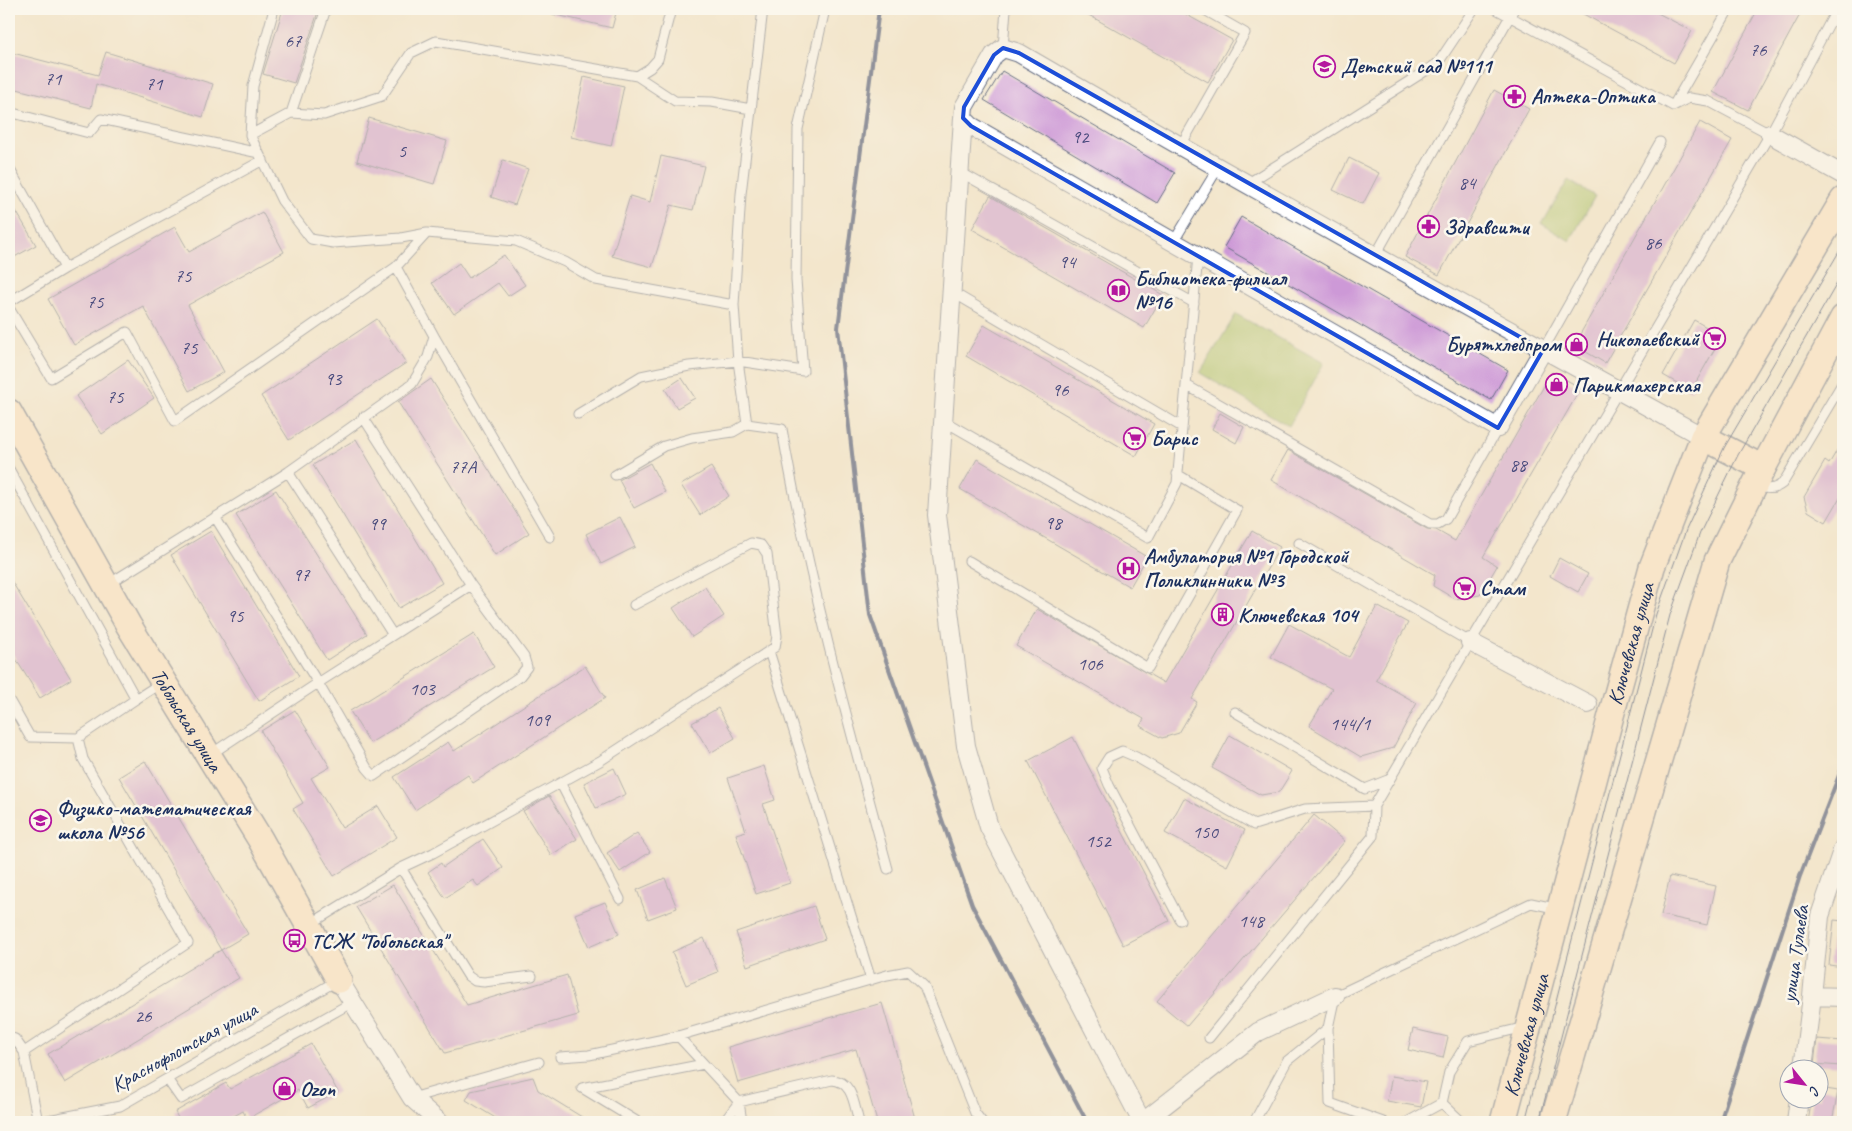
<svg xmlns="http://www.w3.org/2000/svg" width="1852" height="1131" font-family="Caveat,sans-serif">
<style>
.green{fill:#a8c369;stroke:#627964}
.building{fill:#cd99d7}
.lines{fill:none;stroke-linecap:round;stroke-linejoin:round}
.lane-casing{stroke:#676f84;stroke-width:11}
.street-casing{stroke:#676f84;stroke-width:20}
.secondary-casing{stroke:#676f84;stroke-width:28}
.lane{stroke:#fff;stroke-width:9}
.street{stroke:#fff;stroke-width:18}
.secondary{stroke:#fee4c5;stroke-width:25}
.tram{stroke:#1b2f5e;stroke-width:1}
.rail{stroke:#1b2f5e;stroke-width:4}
.marked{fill:none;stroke:#1d4ed8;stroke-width:4;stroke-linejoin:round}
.labels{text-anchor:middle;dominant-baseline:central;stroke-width:5;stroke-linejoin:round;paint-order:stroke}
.number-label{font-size:19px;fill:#484a7c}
.poi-label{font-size:21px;font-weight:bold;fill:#1b2f5e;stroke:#fbf7ec;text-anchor:start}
.street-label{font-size:21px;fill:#1b2f5e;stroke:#fbf7ec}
</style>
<rect width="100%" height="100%" fill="#fbf7ec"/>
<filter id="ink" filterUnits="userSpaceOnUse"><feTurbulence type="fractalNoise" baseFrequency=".02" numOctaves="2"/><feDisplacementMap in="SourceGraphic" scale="10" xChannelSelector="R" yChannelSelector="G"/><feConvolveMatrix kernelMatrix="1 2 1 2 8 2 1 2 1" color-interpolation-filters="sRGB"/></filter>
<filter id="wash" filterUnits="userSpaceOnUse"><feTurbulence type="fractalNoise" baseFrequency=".0096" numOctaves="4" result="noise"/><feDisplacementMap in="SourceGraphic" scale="20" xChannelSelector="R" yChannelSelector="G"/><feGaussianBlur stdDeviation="1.12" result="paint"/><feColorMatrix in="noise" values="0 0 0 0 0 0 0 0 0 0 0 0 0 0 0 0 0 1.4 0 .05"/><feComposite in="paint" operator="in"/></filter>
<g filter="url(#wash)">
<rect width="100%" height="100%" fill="#f3e6cc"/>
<path class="green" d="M 1568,180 L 1595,196 L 1570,241 L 1542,224 Z
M 1236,314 L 1324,363 L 1289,426 L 1200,373 Z"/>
<g id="blocks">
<path class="building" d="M 283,9 L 319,9 L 294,83 L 263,74 Z
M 552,9 L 617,9 L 612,28 L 552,14 Z
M 1078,9 L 1176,9 L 1232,40 L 1208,82 Z
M 1574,9 L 1650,9 L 1692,31 L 1674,63 Z
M 1758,9 L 1803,9 L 1748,110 L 1713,92 Z
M 9,52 L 98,75 L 106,52 L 213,84 L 203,117 L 96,84 L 91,108 L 9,87 Z
M 1002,71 L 1175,173 L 1157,203 L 984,100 Z
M 584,77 L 624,86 L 611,146 L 571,137 Z
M 1494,90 L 1529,109 L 1439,275 L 1405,257 Z
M 369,118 L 447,141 L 434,184 L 357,161 Z
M 1700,122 L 1732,140 L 1605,363 L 1574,345 Z
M 661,156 L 704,166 L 693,210 L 671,205 L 652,267 L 612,256 L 630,196 L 650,202 Z
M 1349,158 L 1379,173 L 1363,204 L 1333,190 Z
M 503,160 L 528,169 L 515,205 L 491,197 Z
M 990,196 L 1163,295 L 1144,328 L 972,229 Z
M 9,199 L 36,245 L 9,260 Z
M 262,212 L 284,252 L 188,305 L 224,372 L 189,391 L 143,306 L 74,345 L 48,299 L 175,227 L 189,252 Z
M 1241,217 L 1508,370 L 1491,400 L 1224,247 Z
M 504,255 L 525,285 L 508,296 L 498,283 L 454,314 L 432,283 L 459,263 L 469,278 Z
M 377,319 L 406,363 L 289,440 L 261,396 Z
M 1694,320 L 1722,336 L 1691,391 L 1663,375 Z
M 984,325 L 1154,424 L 1136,456 L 966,356 Z
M 128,360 L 154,398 L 102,434 L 76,396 Z
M 1552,372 L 1581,388 L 1483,557 L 1497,566 L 1480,595 L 1455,599 L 1433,586 L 1435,575 L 1271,480 L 1288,450 L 1427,529 L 1436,530 L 1455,541 Z
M 682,378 L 695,398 L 677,408 L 665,389 Z
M 431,379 L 529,533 L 495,555 L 398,402 Z
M 1220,413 L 1244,427 L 1236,443 L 1212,429 Z
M 356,439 L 442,583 L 399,608 L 313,465 Z
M 1843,440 L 1843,493 L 1826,522 L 1808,511 L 1804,497 L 1825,461 L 1829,464 Z
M 977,459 L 1147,557 L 1130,587 L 960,489 Z
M 650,463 L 665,492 L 634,508 L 619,480 Z
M 711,467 L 729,496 L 700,515 L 681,485 Z
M 276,490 L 367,634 L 327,660 L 236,515 Z
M 620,517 L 635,547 L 601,564 L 586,534 Z
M 211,531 L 299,676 L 259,701 L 171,555 Z
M 1252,531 L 1280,547 L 1192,699 L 1197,702 L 1179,733 L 1162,738 L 1140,726 L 1144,719 L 1016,646 L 1037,609 L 1164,683 Z
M 1559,558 L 1588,574 L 1578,592 L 1550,576 Z
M 9,577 L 71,679 L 40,698 L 9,648 Z
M 705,587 L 724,616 L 692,637 L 673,608 Z
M 1377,606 L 1408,623 L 1376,680 L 1417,703 L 1393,748 L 1361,757 L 1309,726 L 1332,689 L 1271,657 L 1289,624 L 1349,657 Z
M 474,634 L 494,667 L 370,743 L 350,711 Z
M 585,666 L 605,698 L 473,783 L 468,775 L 415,810 L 394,777 L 448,742 L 454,751 Z
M 718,708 L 735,738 L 710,753 L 692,723 Z
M 295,710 L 330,767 L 311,778 L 342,828 L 378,806 L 397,837 L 334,876 L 293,809 L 303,803 L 261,731 Z
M 1230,735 L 1292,771 L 1279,792 L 1261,795 L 1212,768 Z
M 1073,737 L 1169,921 L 1123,945 L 1028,761 Z
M 145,761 L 248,934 L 221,950 L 119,777 Z
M 764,766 L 775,800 L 763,804 L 790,883 L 756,894 L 736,834 L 746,831 L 728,778 Z
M 614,768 L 626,794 L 596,808 L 584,783 Z
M 549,796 L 577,839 L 551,855 L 523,811 Z
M 1184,798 L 1245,830 L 1227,866 L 1165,833 Z
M 1314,815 L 1345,841 L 1187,1026 L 1157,1001 Z
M 637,833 L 650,852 L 620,872 L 607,853 Z
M 483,839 L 503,868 L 478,886 L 473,880 L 445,898 L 428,872 L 441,863 L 443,867 Z
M 1670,876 L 1716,886 L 1707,925 L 1661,915 Z
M 665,878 L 677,908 L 648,919 L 637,890 Z
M 393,885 L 467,1005 L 567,975 L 578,1015 L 445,1053 L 356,907 Z
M 605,902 L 619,934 L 589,947 L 575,914 Z
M 814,906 L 825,939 L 747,966 L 736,932 Z
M 1834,920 L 1843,921 L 1843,967 L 1829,965 Z
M 704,938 L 718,972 L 686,985 L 672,952 Z
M 221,950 L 239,978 L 65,1083 L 48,1054 Z
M 882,1003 L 916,1122 L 877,1122 L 856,1049 L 738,1083 L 728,1047 Z
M 1413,1029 L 1448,1037 L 1443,1058 L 1408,1050 Z
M 1817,1039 L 1843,1041 L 1841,1066 L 1814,1064 Z
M 311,1044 L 338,1092 L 308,1108 L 298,1090 L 247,1119 L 243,1111 L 223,1122 L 180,1122 L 175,1112 L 226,1083 L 230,1089 Z
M 1392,1076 L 1426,1082 L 1421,1107 L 1387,1101 Z
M 533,1077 L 538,1090 L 590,1122 L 502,1122 L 466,1100 L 471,1091 Z
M 1820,1088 L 1838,1091 L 1832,1122 L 1808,1122 L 1812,1098 L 1820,1098 Z"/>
</g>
</g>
<g filter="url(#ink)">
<use href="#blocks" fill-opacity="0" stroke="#676f84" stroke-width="1"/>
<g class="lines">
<defs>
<path id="lane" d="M 274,9 L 253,86 L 250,135 L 282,201 L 311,239 L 333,243 L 401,238 L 427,233 L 516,241 L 565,262 L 596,280 L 734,305
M 1496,9 L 1673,106 L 1689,98 L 1708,101 L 1770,134
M 1003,48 L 1006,9
M 637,76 L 675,101 L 712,102 L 751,109
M 1673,106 L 1729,9
M 9,112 L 89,133 L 101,119 L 259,153
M 291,113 L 324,115 L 382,96 L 411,53 L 436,41 L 637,76 L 650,68 L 658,59 L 671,9
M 250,135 L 291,113 L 326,9
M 1180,147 L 1245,33 L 1203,9
M 9,168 L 65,268
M 960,172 L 1194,303
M 1247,184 L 1438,63 L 1474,9
M 1174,241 L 1218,168
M 1375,256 L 1514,9
M 952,292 L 1182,427
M 9,302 L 65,268 L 263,160
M 9,308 L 51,378 L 127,332 L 175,421 L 396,267 L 427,233
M 434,336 L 550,537
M 1543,350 L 1660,142
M 1186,385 L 1430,524 L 1438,524 L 1446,519 L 1498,428
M 578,414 L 641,376 L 689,366 L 738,361 L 803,371 L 796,280 L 798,129 L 825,9
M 944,421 L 1148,538 L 1177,483 L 1198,256
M 747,424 L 738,361 L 734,305 L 741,194 L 763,9
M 9,469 L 136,699 L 78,738 L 83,759 L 188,943 L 24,1052 L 38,1122
M 288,472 L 393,635
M 615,475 L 664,446 L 692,438 L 733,432 L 747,424 L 782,429 C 808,578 848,723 888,869
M 1756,486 C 1767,489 1773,491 1783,483 L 1843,382
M 215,517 L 318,683 L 367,768 L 374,776 L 520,676 L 527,667 L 524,657 L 471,585
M 1299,543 L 1470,642
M 969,561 L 1148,668 L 1237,510 L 1177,474
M 107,585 L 288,472 L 412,384 L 428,357 L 434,336 L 396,267
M 769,651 L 871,980
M 136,699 L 161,683
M 9,700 L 30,737 L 78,738
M 1235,712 L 1365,789 L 1390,779
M 211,754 L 318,683 L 471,585 L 363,417
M 561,784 L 620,899
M 401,868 L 468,976 L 475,981 L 484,982 L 532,976
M 1180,920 L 1109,785 L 1102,768 L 1109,757 L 1122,751 L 1136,757 L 1254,825 L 1305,809 L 1374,806 L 1770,134 L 1837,9
M 309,925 L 401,868 L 433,853 L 600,761 L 775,647 L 777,636 L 767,554 L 761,545 L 751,543 L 634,605
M 678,1036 L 739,1102 L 832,1080 C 853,1081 854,1105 859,1122
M 9,1037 L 15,1039 L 24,1052
M 1209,1038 L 1373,836 L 1374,806
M 560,1057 L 589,1055 L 678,1036 L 887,975 L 908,971 L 924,986 L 975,1113 L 982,1122
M 167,1079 L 181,1099 L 351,1003
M 582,1088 L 704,1064
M 582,1088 L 638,1122
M 412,1098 L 539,1062
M 739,1102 L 742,1122
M 38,1122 L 120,1106 L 338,980
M 724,1122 L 739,1102
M 1254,1122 L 1287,1061 L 1328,1028
M 1383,1122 L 1330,1103 L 1328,1028 L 1335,996 L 1531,903 L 1559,909
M 1407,1122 L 1442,1103
M 1462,1122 L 1442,1103 L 1449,1072 L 1468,1041 L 1525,1027"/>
<path id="street" d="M 963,118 L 937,515 L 966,746 L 989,827 L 1142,1122
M 1770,134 L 1843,175
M 1543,350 L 1498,428 L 971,126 L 963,118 L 964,107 L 994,55 L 1003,48 L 1019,53 C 1245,185 1474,311 1703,437
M 1470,642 L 1588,704
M 339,980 L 412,1098 L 439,1122
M 1812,996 L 1843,997
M 1803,1068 L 1812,996 L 1820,916 L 1843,848
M 1143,1122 L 1258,1032 L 1335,996
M 1796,1122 L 1799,1098"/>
<g id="secondary">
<path id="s1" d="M 9,412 L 129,626 L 260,839 L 339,980"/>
<path d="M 1703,437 L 1763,468"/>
<path id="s2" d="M 1503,1122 L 1612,712 L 1652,567 L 1703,437 L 1843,200"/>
<path d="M 1553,1122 L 1717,561 L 1763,468 L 1843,318"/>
</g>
</defs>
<use href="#lane" class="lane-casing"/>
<use href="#street" class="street-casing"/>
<use href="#secondary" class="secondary-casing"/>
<use href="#lane" class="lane"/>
<use href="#street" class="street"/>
<use href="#secondary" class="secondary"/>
<path class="tram" d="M 1525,1122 L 1656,614 L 1686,530 L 1724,448 L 1843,245
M 1539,1122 L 1670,615 L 1700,533 L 1738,455 L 1843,273"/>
<path class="rail" d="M 879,9 L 838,328 L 870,615 L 972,905 L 1087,1122
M 1720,1122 L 1800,876 L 1843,765"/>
</g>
</g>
<path d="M0 0H1852V1131H0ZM 1003,48 L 1019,53 L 1543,350 L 1498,428 L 971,126 L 963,118 L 964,107 L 994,55 Z" fill="#f3e6cc" fill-opacity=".55" fill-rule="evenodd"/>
<path class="marked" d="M 1003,48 L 1019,53 L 1543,350 L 1498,428 L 971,126 L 963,118 L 964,107 L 994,55 Z"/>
<defs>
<symbol id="school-ring" viewBox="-11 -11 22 22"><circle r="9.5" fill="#fbf7ec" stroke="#b5179e" stroke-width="1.5"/><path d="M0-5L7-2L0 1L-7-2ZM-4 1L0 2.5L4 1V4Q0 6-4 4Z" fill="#b5179e"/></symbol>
<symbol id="pharmacy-ring" viewBox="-11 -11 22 22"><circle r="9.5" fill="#fbf7ec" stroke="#b5179e" stroke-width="1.5"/><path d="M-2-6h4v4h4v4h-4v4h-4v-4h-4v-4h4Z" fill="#b5179e"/></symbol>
<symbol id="library-ring" viewBox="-11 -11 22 22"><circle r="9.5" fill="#fbf7ec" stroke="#b5179e" stroke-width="1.5"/><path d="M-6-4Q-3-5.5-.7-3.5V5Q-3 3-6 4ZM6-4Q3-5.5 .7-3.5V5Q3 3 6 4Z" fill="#b5179e"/></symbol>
<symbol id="supermarket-ring" viewBox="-11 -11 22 22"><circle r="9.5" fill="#fbf7ec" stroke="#b5179e" stroke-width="1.5"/><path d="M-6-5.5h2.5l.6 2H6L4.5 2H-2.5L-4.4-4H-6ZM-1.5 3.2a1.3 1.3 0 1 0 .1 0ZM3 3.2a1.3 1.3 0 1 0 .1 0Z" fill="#b5179e"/></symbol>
<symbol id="shop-ring" viewBox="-11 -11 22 22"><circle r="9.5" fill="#fbf7ec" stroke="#b5179e" stroke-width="1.5"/><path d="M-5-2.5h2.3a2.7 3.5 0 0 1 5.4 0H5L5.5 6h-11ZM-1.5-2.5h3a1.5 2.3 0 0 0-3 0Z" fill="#b5179e"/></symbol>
<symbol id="hospital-ring" viewBox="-11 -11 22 22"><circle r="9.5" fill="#fbf7ec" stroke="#b5179e" stroke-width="1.5"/><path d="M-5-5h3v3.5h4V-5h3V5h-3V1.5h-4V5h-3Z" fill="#b5179e"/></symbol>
<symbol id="building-ring" viewBox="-11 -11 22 22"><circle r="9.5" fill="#fbf7ec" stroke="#b5179e" stroke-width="1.5"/><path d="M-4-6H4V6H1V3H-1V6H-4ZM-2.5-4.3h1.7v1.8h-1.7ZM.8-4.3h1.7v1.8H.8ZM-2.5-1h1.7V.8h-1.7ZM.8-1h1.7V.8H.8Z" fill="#b5179e"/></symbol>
<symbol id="bus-ring" viewBox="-11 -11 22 22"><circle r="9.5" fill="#fbf7ec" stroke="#b5179e" stroke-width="1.5"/><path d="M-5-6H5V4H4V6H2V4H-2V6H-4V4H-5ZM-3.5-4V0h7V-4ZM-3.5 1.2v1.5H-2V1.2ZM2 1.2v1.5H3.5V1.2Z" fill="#b5179e"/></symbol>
</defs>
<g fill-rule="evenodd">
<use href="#school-ring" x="1312" y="54" width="25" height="25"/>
<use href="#pharmacy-ring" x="1502" y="84" width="25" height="25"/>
<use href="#pharmacy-ring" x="1416" y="214" width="25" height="25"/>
<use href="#library-ring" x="1106" y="278" width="25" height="25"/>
<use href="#supermarket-ring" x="1702" y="326" width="25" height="25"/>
<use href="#shop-ring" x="1564" y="332" width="25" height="25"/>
<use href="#shop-ring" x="1544" y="372" width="25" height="25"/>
<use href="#supermarket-ring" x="1122" y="426" width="25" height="25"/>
<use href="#hospital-ring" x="1116" y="556" width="25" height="25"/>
<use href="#supermarket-ring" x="1452" y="576" width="25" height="25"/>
<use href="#building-ring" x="1210" y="602" width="25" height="25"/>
<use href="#school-ring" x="28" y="808" width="25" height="25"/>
<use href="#bus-ring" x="282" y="928" width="25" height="25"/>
<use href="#shop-ring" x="272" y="1076" width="25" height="25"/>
</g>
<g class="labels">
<g class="number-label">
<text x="293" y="41">67</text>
<text x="1758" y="50">76</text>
<text x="53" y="79">71</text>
<text x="154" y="84">71</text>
<text x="1080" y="137">92</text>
<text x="402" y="151">5</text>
<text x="1467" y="183">84</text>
<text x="1653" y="243">86</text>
<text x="1067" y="262">94</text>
<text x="183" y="276">75</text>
<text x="95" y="302">75</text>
<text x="189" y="348">75</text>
<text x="333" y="379">93</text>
<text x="1060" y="390">96</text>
<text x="115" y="397">75</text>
<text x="1518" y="465">88</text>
<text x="463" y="467">77А</text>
<text x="1053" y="523">98</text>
<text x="377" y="524">99</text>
<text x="301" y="575">97</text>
<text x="235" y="616">95</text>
<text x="1090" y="664">106</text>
<text x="422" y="689">103</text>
<text x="537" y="720">109</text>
<text x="1350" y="724">144/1</text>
<text x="1205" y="832">150</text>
<text x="1098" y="841">152</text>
<text x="1251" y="921">148</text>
<text x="143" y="1016">26</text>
</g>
<g class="poi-label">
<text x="1341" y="66">Детский сад №111</text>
<text x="1531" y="96">Аптека-Оптика</text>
<text x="1444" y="227">Здравсити</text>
<text x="1135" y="278">Библиотека-филиал<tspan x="1135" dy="24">№16</tspan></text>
<text x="1699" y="339" text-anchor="end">Николаевский</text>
<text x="1561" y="344" text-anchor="end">Бурятхлебпром</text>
<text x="1573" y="385">Парикмахерская</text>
<text x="1151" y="438">Барис</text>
<text x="1144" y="556">Амбулатория №1 Городской<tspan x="1144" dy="24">Поликлинники №3</tspan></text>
<text x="1480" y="588">Стам</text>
<text x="1238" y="615">Ключевская 104</text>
<text x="57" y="808">Физико-математическая<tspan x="57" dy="24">школа №56</tspan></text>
<text x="311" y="941">ТСЖ "Тобольская"</text>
<text x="300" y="1089">Ozon</text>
</g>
<g class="street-label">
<text stroke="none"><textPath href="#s2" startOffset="495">Ключевская улица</textPath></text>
<text stroke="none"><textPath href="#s1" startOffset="356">Тобольская улица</textPath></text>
<text transform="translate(1795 954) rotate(-82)">улица Тулаева</text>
<text stroke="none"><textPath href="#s2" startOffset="90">Ключевская улица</textPath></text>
<text transform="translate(184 1047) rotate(-29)">Краснофлотская улица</text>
</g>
</g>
<rect width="1852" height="1131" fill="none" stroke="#fbf7ec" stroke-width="30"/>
<g transform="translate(1804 1084) rotate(120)"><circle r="24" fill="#fbf7ec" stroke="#a1a7b3"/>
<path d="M0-4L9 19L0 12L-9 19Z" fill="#b5179e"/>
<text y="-8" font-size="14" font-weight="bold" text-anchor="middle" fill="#1b2f5e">С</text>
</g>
</svg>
